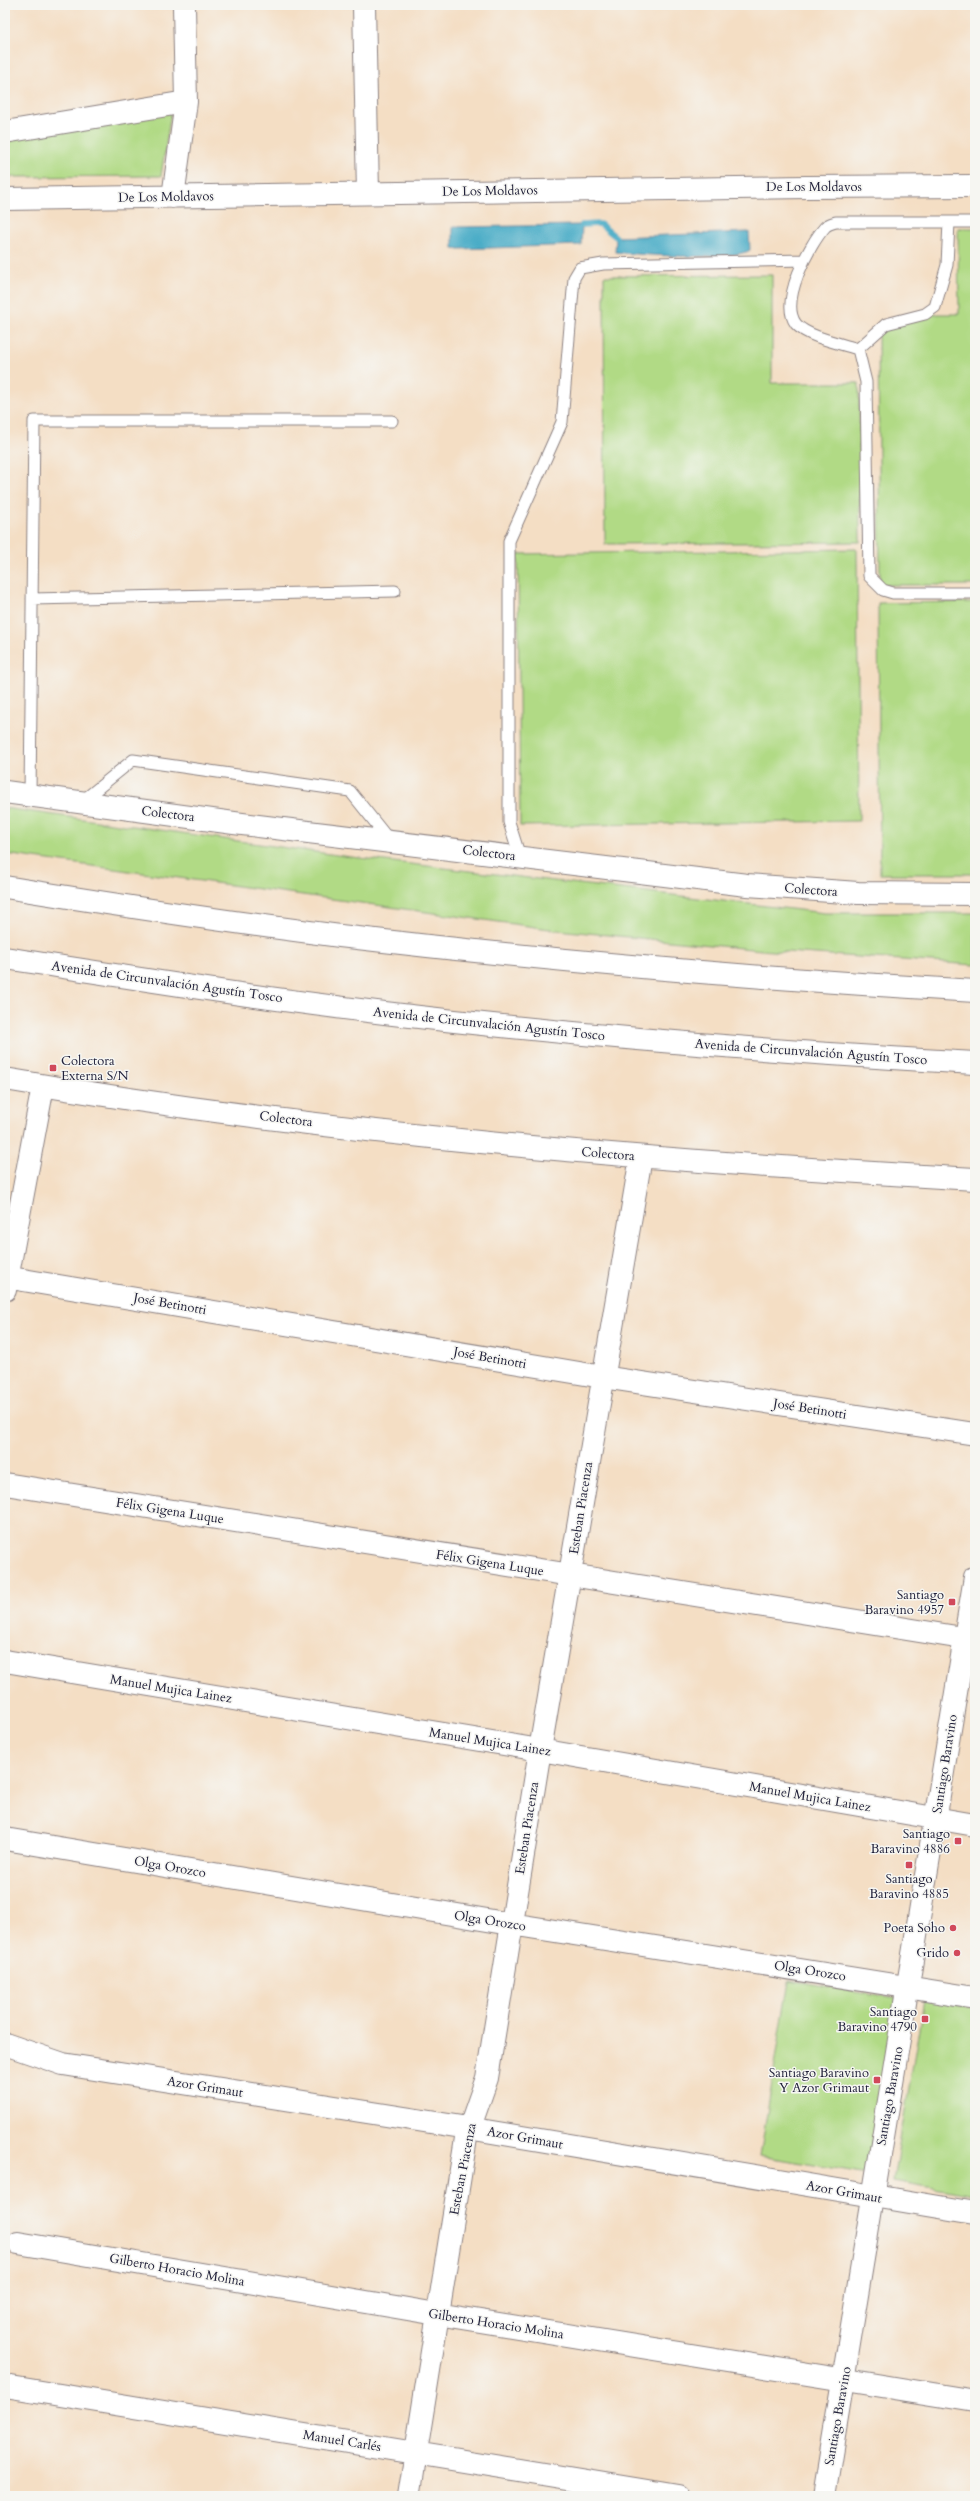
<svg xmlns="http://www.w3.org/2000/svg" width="980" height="2501" font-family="Cardo,serif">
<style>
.green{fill:#b1da85;stroke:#6a7e60}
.water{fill:#47abc6;stroke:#346680}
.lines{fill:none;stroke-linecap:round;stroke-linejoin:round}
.stream{stroke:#47abc6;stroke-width:5.5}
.lane-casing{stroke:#8b8080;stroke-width:13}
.street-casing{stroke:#8b8080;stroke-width:24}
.secondary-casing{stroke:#8b8080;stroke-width:24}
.highway-casing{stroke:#8b8080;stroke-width:24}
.lane{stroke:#fff;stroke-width:11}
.street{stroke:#fff;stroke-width:22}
.secondary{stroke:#fff;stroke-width:22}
.highway{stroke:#fff;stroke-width:22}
.poi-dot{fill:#d1495b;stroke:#f6f6f2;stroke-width:1.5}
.labels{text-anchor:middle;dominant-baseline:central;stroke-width:3;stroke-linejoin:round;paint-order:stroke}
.street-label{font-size:13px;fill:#22223b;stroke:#f6f6f2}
.poi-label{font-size:13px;fill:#22223b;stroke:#f6f6f2;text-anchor:end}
</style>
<rect width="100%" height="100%" fill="#f6f6f2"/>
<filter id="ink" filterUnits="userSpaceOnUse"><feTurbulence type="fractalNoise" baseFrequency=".025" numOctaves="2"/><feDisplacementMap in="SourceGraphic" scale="8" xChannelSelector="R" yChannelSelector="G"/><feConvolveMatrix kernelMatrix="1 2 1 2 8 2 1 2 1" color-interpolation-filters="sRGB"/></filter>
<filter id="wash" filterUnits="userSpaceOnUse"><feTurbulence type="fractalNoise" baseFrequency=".012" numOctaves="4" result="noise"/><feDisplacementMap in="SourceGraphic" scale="16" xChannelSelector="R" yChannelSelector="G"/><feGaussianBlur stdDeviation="0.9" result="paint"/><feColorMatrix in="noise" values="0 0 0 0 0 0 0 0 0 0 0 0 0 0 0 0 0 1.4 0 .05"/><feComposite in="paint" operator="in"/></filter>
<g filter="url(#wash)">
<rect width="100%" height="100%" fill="#f4dec4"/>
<path class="green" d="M 171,112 L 161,176 L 5,177 L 5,139 Z
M 958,228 L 975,228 L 975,585 L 880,585 L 878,331 L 925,314 L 959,314 Z
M 772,275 L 772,383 L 859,383 L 860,542 L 605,544 L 604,276 Z
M 857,549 L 859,821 L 520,826 L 518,554 Z
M 975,602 L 975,874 L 880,874 L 878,603 Z
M 5,808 L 351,857 L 825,913 L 975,913 L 975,965 L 772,951 L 557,930 L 5,854 Z
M 789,1980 L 897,1998 L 868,2174 L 760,2156 Z
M 924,1999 L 975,2008 L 975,2195 L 893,2181 Z"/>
<path class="water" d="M 582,225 L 581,245 L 459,249 L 453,248 L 453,227 Z
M 749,232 L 750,250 C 736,261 635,255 615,252 L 616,237 Z"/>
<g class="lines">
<path class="stream" d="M 582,225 L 600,224 L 616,237"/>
</g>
</g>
<g filter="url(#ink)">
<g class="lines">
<defs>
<path id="lane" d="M 975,222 L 836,222 C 833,223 828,224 825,227 C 809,245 779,302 796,324 C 807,337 842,344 858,349 L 866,382 L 869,576 L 883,590 L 893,593 L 975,593
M 858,349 L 886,324 L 925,314 L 935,307 L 947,265 L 949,222
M 32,599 L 395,591
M 30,796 L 34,421 L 392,421
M 81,802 L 133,760 L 350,791 L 390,841
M 520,857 L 509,822 L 509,541 L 562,422 L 574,278 L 580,268 L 603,264 L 804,260"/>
<path id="street" d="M 364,5 L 368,193
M 5,132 L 186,102
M 173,197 L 186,102 L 184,5
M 5,199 L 807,187 L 975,186
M 5,1277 L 603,1377 L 975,1434
M 5,1290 L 43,1086
M 5,1484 L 975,1640
M 5,1661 L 540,1750 L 975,1825
M 5,1839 L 511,1924 L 975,1998
M 5,2044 L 63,2064 L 468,2128 L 975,2213
M 18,2243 L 437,2314 L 975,2401
M 5,2386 L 678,2496
M 409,2496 L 466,2138 L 487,2078 L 540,1750 L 641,1157"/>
<path id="secondary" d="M 5,792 L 234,823 L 747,885 L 858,893 L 975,894
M 5,1079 C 325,1134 651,1161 975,1179
M 824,2496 L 975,1577"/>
<path id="highway" d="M 5,887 C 116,905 228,922 340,936 C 551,961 763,979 975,991
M 5,958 C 134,978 263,999 393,1014 C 587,1037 781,1052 975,1063"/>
</defs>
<use href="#lane" class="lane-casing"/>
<use href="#street" class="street-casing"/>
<use href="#secondary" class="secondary-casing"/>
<use href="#highway" class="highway-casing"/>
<use href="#lane" class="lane"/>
<use href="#street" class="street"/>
<use href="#secondary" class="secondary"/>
<use href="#highway" class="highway"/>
</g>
</g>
<g class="poi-dot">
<rect x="49" y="1064" width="8" height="8" rx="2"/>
<rect x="948" y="1598" width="8" height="8" rx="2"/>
<rect x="954" y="1837" width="8" height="8" rx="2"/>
<rect x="905" y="1861" width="8" height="8" rx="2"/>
<circle cx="953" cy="1928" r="4"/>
<circle cx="957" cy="1953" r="4"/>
<rect x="921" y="2015" width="8" height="8" rx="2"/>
<rect x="873" y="2076" width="8" height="8" rx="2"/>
</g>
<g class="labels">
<g class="street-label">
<text x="814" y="187">De Los Moldavos</text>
<text transform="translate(490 191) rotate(-1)">De Los Moldavos</text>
<text transform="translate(166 197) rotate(-1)">De Los Moldavos</text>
<text transform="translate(168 814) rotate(7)">Colectora</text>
<text transform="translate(489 853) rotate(7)">Colectora</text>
<text transform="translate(811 890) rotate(4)">Colectora</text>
<text transform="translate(167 982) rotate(8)">Avenida de Circunvalación Agustín Tosco</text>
<text transform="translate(489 1024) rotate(6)">Avenida de Circunvalación Agustín Tosco</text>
<text transform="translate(811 1052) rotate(4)">Avenida de Circunvalación Agustín Tosco</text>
<text transform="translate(286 1119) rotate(7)">Colectora</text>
<text transform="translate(608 1154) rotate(5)">Colectora</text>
<text transform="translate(170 1304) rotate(10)">José Betinotti</text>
<text transform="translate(490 1358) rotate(10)">José Betinotti</text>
<text transform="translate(810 1409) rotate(9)">José Betinotti</text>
<text transform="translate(581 1508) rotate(-81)">Esteban Piacenza</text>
<text transform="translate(170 1511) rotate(9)">Félix Gigena Luque</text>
<text transform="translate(490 1563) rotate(9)">Félix Gigena Luque</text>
<text transform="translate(171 1689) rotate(9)">Manuel Mujica Lainez</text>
<text transform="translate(490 1742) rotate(9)">Manuel Mujica Lainez</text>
<text transform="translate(945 1764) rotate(-81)">Santiago Baravino</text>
<text transform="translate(810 1797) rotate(10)">Manuel Mujica Lainez</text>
<text transform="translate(527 1828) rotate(-81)">Esteban Piacenza</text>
<text transform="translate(170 1867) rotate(10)">Olga Orozco</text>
<text transform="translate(490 1921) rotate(9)">Olga Orozco</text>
<text transform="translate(810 1971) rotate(9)">Olga Orozco</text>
<text transform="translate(205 2087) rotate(9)">Azor Grimaut</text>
<text transform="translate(890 2096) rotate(-80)">Santiago Baravino</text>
<text transform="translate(525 2138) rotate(10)">Azor Grimaut</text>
<text transform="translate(463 2169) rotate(-79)">Esteban Piacenza</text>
<text transform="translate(844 2192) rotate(10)">Azor Grimaut</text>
<text transform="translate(177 2270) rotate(10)">Gilberto Horacio Molina</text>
<text transform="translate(496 2324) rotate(9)">Gilberto Horacio Molina</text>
<text transform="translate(838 2416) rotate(-80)">Santiago Baravino</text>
<text transform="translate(342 2441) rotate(9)">Manuel Carlés</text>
</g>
<g class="poi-label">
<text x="61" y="1061" text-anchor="start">Colectora<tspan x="61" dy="15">Externa S/N</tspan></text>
<text x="944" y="1595">Santiago<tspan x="944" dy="15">Baravino 4957</tspan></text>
<text x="950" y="1834">Santiago<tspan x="950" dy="15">Baravino 4886</tspan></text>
<text x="909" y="1879" text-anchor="middle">Santiago<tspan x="909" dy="15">Baravino 4885</tspan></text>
<text x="945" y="1928">Poeta Soho</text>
<text x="949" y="1953">Grido</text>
<text x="917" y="2012">Santiago<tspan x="917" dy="15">Baravino 4790</tspan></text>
<text x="869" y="2073">Santiago Baravino<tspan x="869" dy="15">Y Azor Grimaut</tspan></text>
</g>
</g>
<rect width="980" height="2501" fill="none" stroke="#f6f6f2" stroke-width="20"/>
</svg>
